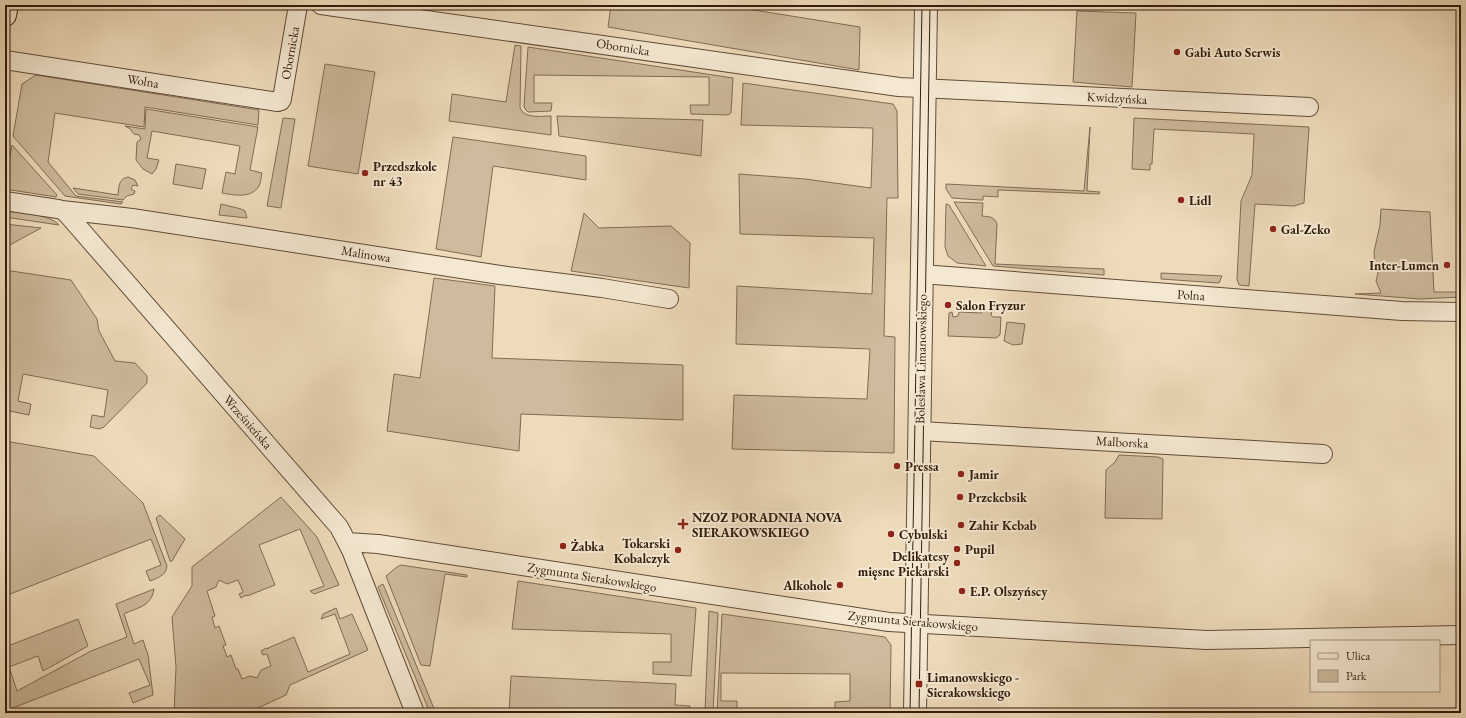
<svg xmlns="http://www.w3.org/2000/svg" width="1466" height="718" font-family="'EB Garamond',serif">
<style>
.green{fill:#cebb9d;stroke:#806c55}
.lines{fill:none;stroke-linecap:round;stroke-linejoin:round}
.minor-casing{stroke:#604c38;stroke-width:20}
.tertiary-casing{stroke:#604c38;stroke-width:24}
.secondary-casing{stroke:#311c0d;stroke-width:24}
.minor{stroke:#f4e8d2;stroke-width:18}
.tertiary{stroke:#f4e8d2;stroke-width:22}
.secondary{stroke:#f4e8d2;stroke-width:22}
.tram{stroke:#311c0d;stroke-width:1}
.poi-dot{fill:#8f2418;stroke:#f4e8d2;stroke-width:1.5}
.labels{text-anchor:middle;dominant-baseline:central;stroke-width:4;stroke-linejoin:round;paint-order:stroke}
.street-label{font-size:13px;fill:#311c0d;stroke:#f4e8d2}
.poi-label{font-size:13px;font-weight:bold;fill:#311c0d;stroke:#f4e8d2;text-anchor:start}
</style>
<rect width="100%" height="100%" fill="#eedbba"/>
<filter id="stains"><feTurbulence type="fractalNoise" baseFrequency=".005" numOctaves="4"/><feColorMatrix values="0 0 0 0 .2 0 0 0 0 .09 0 0 0 0 .02 0 0 0 .5 -.17"/></filter>
<radialGradient id="worn" r=".72"><stop offset=".6" stop-color="#630" stop-opacity="0"/><stop offset="1" stop-color="#630" stop-opacity=".3"/></radialGradient>
<path class="green" d="M 611,5 L 741,5 L 741,8 L 860,27 L 859,70 L 608,27 Z
M 1077,11 L 1136,13 L 1132,87 L 1073,82 Z
M 515,45 L 521,46 L 520,108 C 525,119 541,116 551,116 L 551,135 L 449,121 L 452,94 L 506,102 Z
M 528,47 L 733,78 L 731,113 L 728,115 L 691,114 L 690,105 L 709,105 L 709,77 L 534,75 L 534,103 L 552,103 L 551,111 L 528,112 L 525,109 L 524,106 Z
M 325,64 L 375,72 L 358,174 L 308,166 Z
M 36,75 L 259,110 L 258,125 L 145,107 L 144,127 L 55,113 L 48,162 L 76,196 L 123,202 L 121,204 L 65,196 L 13,136 L 22,84 Z
M 743,83 L 893,104 L 897,111 L 898,198 L 887,198 L 884,336 L 895,337 L 894,453 L 732,449 L 734,395 L 867,399 L 870,349 L 736,344 L 737,286 L 872,294 L 874,238 L 740,234 L 739,174 L 805,179 L 871,188 L 873,128 L 741,125 Z
M 146,109 L 258,127 L 250,170 L 262,173 C 261,177 261,182 259,186 C 251,199 234,195 222,193 L 226,172 L 235,174 L 240,146 L 152,131 L 147,158 L 159,160 L 156,169 L 152,174 L 143,169 L 136,160 L 137,142 L 141,139 L 139,135 L 134,134 L 129,128 L 125,126 L 145,129 Z
M 557,116 L 703,120 L 701,156 L 559,136 Z
M 283,118 L 295,119 L 281,208 L 267,206 Z
M 1134,118 L 1309,127 L 1304,203 L 1294,206 L 1255,204 L 1249,286 L 1239,285 L 1237,279 L 1241,201 L 1252,175 L 1254,134 L 1154,129 L 1152,164 L 1150,164 L 1150,170 L 1132,169 Z
M 1090,127 L 1087,191 L 1100,192 L 1099,194 L 998,190 L 998,197 L 983,196 L 983,200 L 980,200 L 952,198 L 946,189 L 946,184 L 1084,191 Z
M 453,137 L 586,156 L 586,180 L 493,166 L 481,257 L 436,249 Z
M 12,145 L 57,195 L 56,197 L 5,189 L 5,181 Z
M 176,164 L 206,169 L 202,189 L 173,184 Z
M 128,177 L 135,180 L 138,186 L 133,185 L 131,189 L 135,191 L 134,194 L 127,196 L 123,200 L 78,194 L 73,188 L 118,195 C 119,187 118,179 128,177 Z
M 954,202 L 983,203 L 982,216 C 989,217 994,216 997,224 L 995,264 L 1104,269 L 1104,275 L 993,266 Z
M 221,204 L 241,209 L 245,211 L 247,218 L 219,215 Z
M 946,204 L 949,205 L 986,266 L 957,263 L 948,256 L 945,247 Z
M 1381,209 L 1430,212 L 1434,292 L 1461,292 L 1461,297 L 1420,299 L 1355,294 L 1381,293 L 1376,281 L 1378,273 L 1375,264 L 1374,252 L 1380,225 Z
M 5,211 C 19,213 50,214 59,225 L 5,217 Z
M 584,213 L 599,228 L 671,226 L 690,243 L 689,288 L 571,271 Z
M 5,224 L 41,228 L 6,247 L 5,254 Z
M 5,270 L 71,280 L 97,319 L 99,331 L 115,361 L 135,363 L 147,376 L 147,383 L 104,427 L 99,429 L 90,427 L 92,415 L 104,417 L 108,390 L 23,374 L 18,401 L 31,404 L 29,415 L 5,410 Z
M 1161,273 L 1222,276 L 1219,283 L 1161,279 Z
M 434,278 L 495,286 L 492,358 L 683,365 L 683,420 L 521,414 L 519,451 L 387,431 L 394,374 L 420,378 Z
M 985,309 L 992,309 L 991,315 L 993,317 L 1001,317 L 1000,335 L 996,338 L 948,336 L 949,313 L 952,312 L 953,317 L 958,316 L 959,312 L 981,313 Z
M 1007,322 L 1025,324 L 1022,344 L 1013,345 L 1004,341 Z
M 5,441 L 94,456 L 143,503 L 167,566 C 166,576 157,578 150,581 L 146,571 L 161,565 L 151,539 L 5,596 Z
M 1119,455 L 1158,457 L 1163,459 L 1162,519 L 1105,518 L 1106,470 L 1115,462 Z
M 281,497 L 317,537 L 339,585 L 314,594 L 310,591 L 324,586 L 300,529 L 259,545 L 275,585 L 247,596 L 246,595 L 241,598 L 239,594 L 243,592 L 238,580 L 227,584 L 219,580 L 216,587 L 207,591 L 215,616 L 212,617 L 215,628 L 219,626 L 226,645 L 223,646 L 227,657 L 231,655 L 236,669 L 238,669 L 242,679 L 250,676 L 257,678 L 261,670 L 271,666 L 267,654 L 263,655 L 261,651 L 266,648 L 268,649 L 268,648 L 294,637 L 308,672 L 350,654 L 335,614 L 321,619 L 323,614 L 336,608 L 340,619 L 352,614 L 368,650 L 290,685 L 286,695 L 247,713 L 174,713 L 176,667 L 172,617 L 192,586 L 192,567 Z
M 160,515 L 185,539 L 172,561 L 170,561 L 156,518 Z
M 401,565 L 467,575 L 467,577 L 445,574 L 430,666 L 421,665 L 386,576 L 397,567 Z
M 518,581 L 696,608 L 691,676 L 653,674 L 653,662 L 671,662 L 671,634 L 512,629 Z
M 383,584 L 435,711 L 430,713 L 378,587 Z
M 154,589 C 151,607 138,607 124,614 L 134,644 L 143,640 L 148,655 L 153,695 L 133,703 L 129,693 L 150,685 L 139,659 L 5,711 L 5,647 L 78,619 L 88,646 L 43,671 L 38,656 L 9,667 L 17,691 L 91,651 L 127,637 L 116,604 Z
M 709,611 L 718,613 L 713,712 L 705,712 Z
M 722,614 L 885,637 L 891,645 L 890,713 L 835,713 L 835,702 L 850,701 L 850,674 L 721,673 L 721,701 L 737,701 L 737,713 L 717,713 Z
M 511,676 L 676,684 L 675,705 L 690,706 L 690,713 L 509,713 Z"/>
<g class="lines">
<defs>
<path id="minor" d="M 321,5 L 899,87 L 1309,107
M 5,60 L 278,102 L 281,101 L 282,99 L 298,5
M 5,201 L 58,209 L 62,210 L 67,214 L 339,527 L 351,550 L 415,713
M 62,210 L 132,218 L 500,275 L 602,288 L 669,299
M 922,274 L 1402,311 L 1461,312
M 920,431 L 1323,454
M 347,542 L 378,544 L 889,622 L 1206,640 L 1461,635"/>
<path id="tertiary" d="M 915,713 L 926,5"/>
<path id="secondary" d="M 5,15 L 7,5"/>
</defs>
<use href="#minor" class="minor-casing"/>
<use href="#tertiary" class="tertiary-casing"/>
<use href="#secondary" class="secondary-casing"/>
<use href="#minor" class="minor"/>
<use href="#tertiary" class="tertiary"/>
<use href="#secondary" class="secondary"/>
<path class="tram" d="M 910,713 L 922,5
M 919,713 L 930,5"/>
</g>
<g class="poi-dot">
<circle cx="1177" cy="52" r="4"/>
<circle cx="365" cy="173" r="4"/>
<circle cx="1181" cy="200" r="4"/>
<circle cx="1273" cy="229" r="4"/>
<circle cx="1447" cy="265" r="4"/>
<circle cx="948" cy="305" r="4"/>
<circle cx="897" cy="466" r="4"/>
<circle cx="961" cy="474" r="4"/>
<circle cx="960" cy="497" r="4"/>
<path d="M681 518h4v4h4v4h-4v4h-4v-4h-4v-4h4z"/>
<circle cx="961" cy="525" r="4"/>
<circle cx="891" cy="534" r="4"/>
<circle cx="563" cy="546" r="4"/>
<circle cx="957" cy="549" r="4"/>
<circle cx="678" cy="550" r="4"/>
<circle cx="957" cy="563" r="4"/>
<circle cx="840" cy="585" r="4"/>
<circle cx="962" cy="591" r="4"/>
<rect x="915" y="680" width="8" height="8" rx="2"/>
</g>
<g class="labels">
<g class="street-label">
<text transform="translate(623 47) rotate(9)">Obornicka</text>
<text transform="translate(290 53) rotate(-80)">Obornicka</text>
<text transform="translate(143 81) rotate(9)">Wolna</text>
<text transform="translate(1117 98) rotate(3)">Kwidzyńska</text>
<text transform="translate(366 254) rotate(9)">Malinowa</text>
<text transform="translate(1191 295) rotate(4)">Polna</text>
<text transform="translate(921 359) rotate(-89)">Bolesława Limanowskiego</text>
<text transform="translate(248 422) rotate(49)">Wrześnieńska</text>
<text transform="translate(1122 442) rotate(3)">Malborska</text>
<text transform="translate(592 577) rotate(9)">Zygmunta Sierakowskiego</text>
<text transform="translate(913 621) rotate(5)">Zygmunta Sierakowskiego</text>
</g>
<g class="poi-label">
<text x="1185" y="52">Gabi Auto Serwis</text>
<text x="373" y="166">Przedszkole<tspan x="373" dy="15">nr 43</tspan></text>
<text x="1189" y="200">Lidl</text>
<text x="1281" y="229">Gal-Zeko</text>
<text x="1439" y="265" text-anchor="end">Inter-Lumen</text>
<text x="956" y="305">Salon Fryzur</text>
<text x="905" y="466">Pressa</text>
<text x="969" y="474">Jamir</text>
<text x="968" y="497">Przekebsik</text>
<text x="692" y="517">NZOZ PORADNIA NOVA<tspan x="692" dy="15">SIERAKOWSKIEGO</tspan></text>
<text x="969" y="525">Zahir Kebab</text>
<text x="899" y="534">Cybulski</text>
<text x="670" y="543" text-anchor="end">Tokarski<tspan x="670" dy="15">Kobalczyk</tspan></text>
<text x="571" y="546">Żabka</text>
<text x="965" y="549">Pupil</text>
<text x="949" y="556" text-anchor="end">Delikatesy<tspan x="949" dy="15">mięsne Piekarski</tspan></text>
<text x="832" y="585" text-anchor="end">Alkohole</text>
<text x="970" y="591">E.P. Olszyńscy</text>
<text x="927" y="677">Limanowskiego -<tspan x="927" dy="15">Sierakowskiego</tspan></text>
</g>
</g>
<rect width="1466" height="718" fill="none" stroke="#eedbba" stroke-width="20"/>
<rect x="6" y="6" width="1454" height="706" fill="none" stroke="#311c0d" stroke-width="2"/>
<rect x="10" y="10" width="1446" height="698" fill="none" stroke="#311c0d"/>
<rect x="1310" y="640" width="130" height="52" fill="#f4e8d2" stroke="#a69683"/>
<rect x="1318" y="653" width="20" height="6" fill="#f4e8d2" stroke="#a69683"/>
<text x="1346" y="660" font-size="12" fill="#311c0d">Ulica</text>
<rect x="1318" y="670" width="20" height="12" fill="#cebb9d" stroke="#a69683"/>
<text x="1346" y="680" font-size="12" fill="#311c0d">Park</text>
<rect width="100%" height="100%" filter="url(#stains)"/>
<rect width="100%" height="100%" fill="url(#worn)"/>
</svg>
